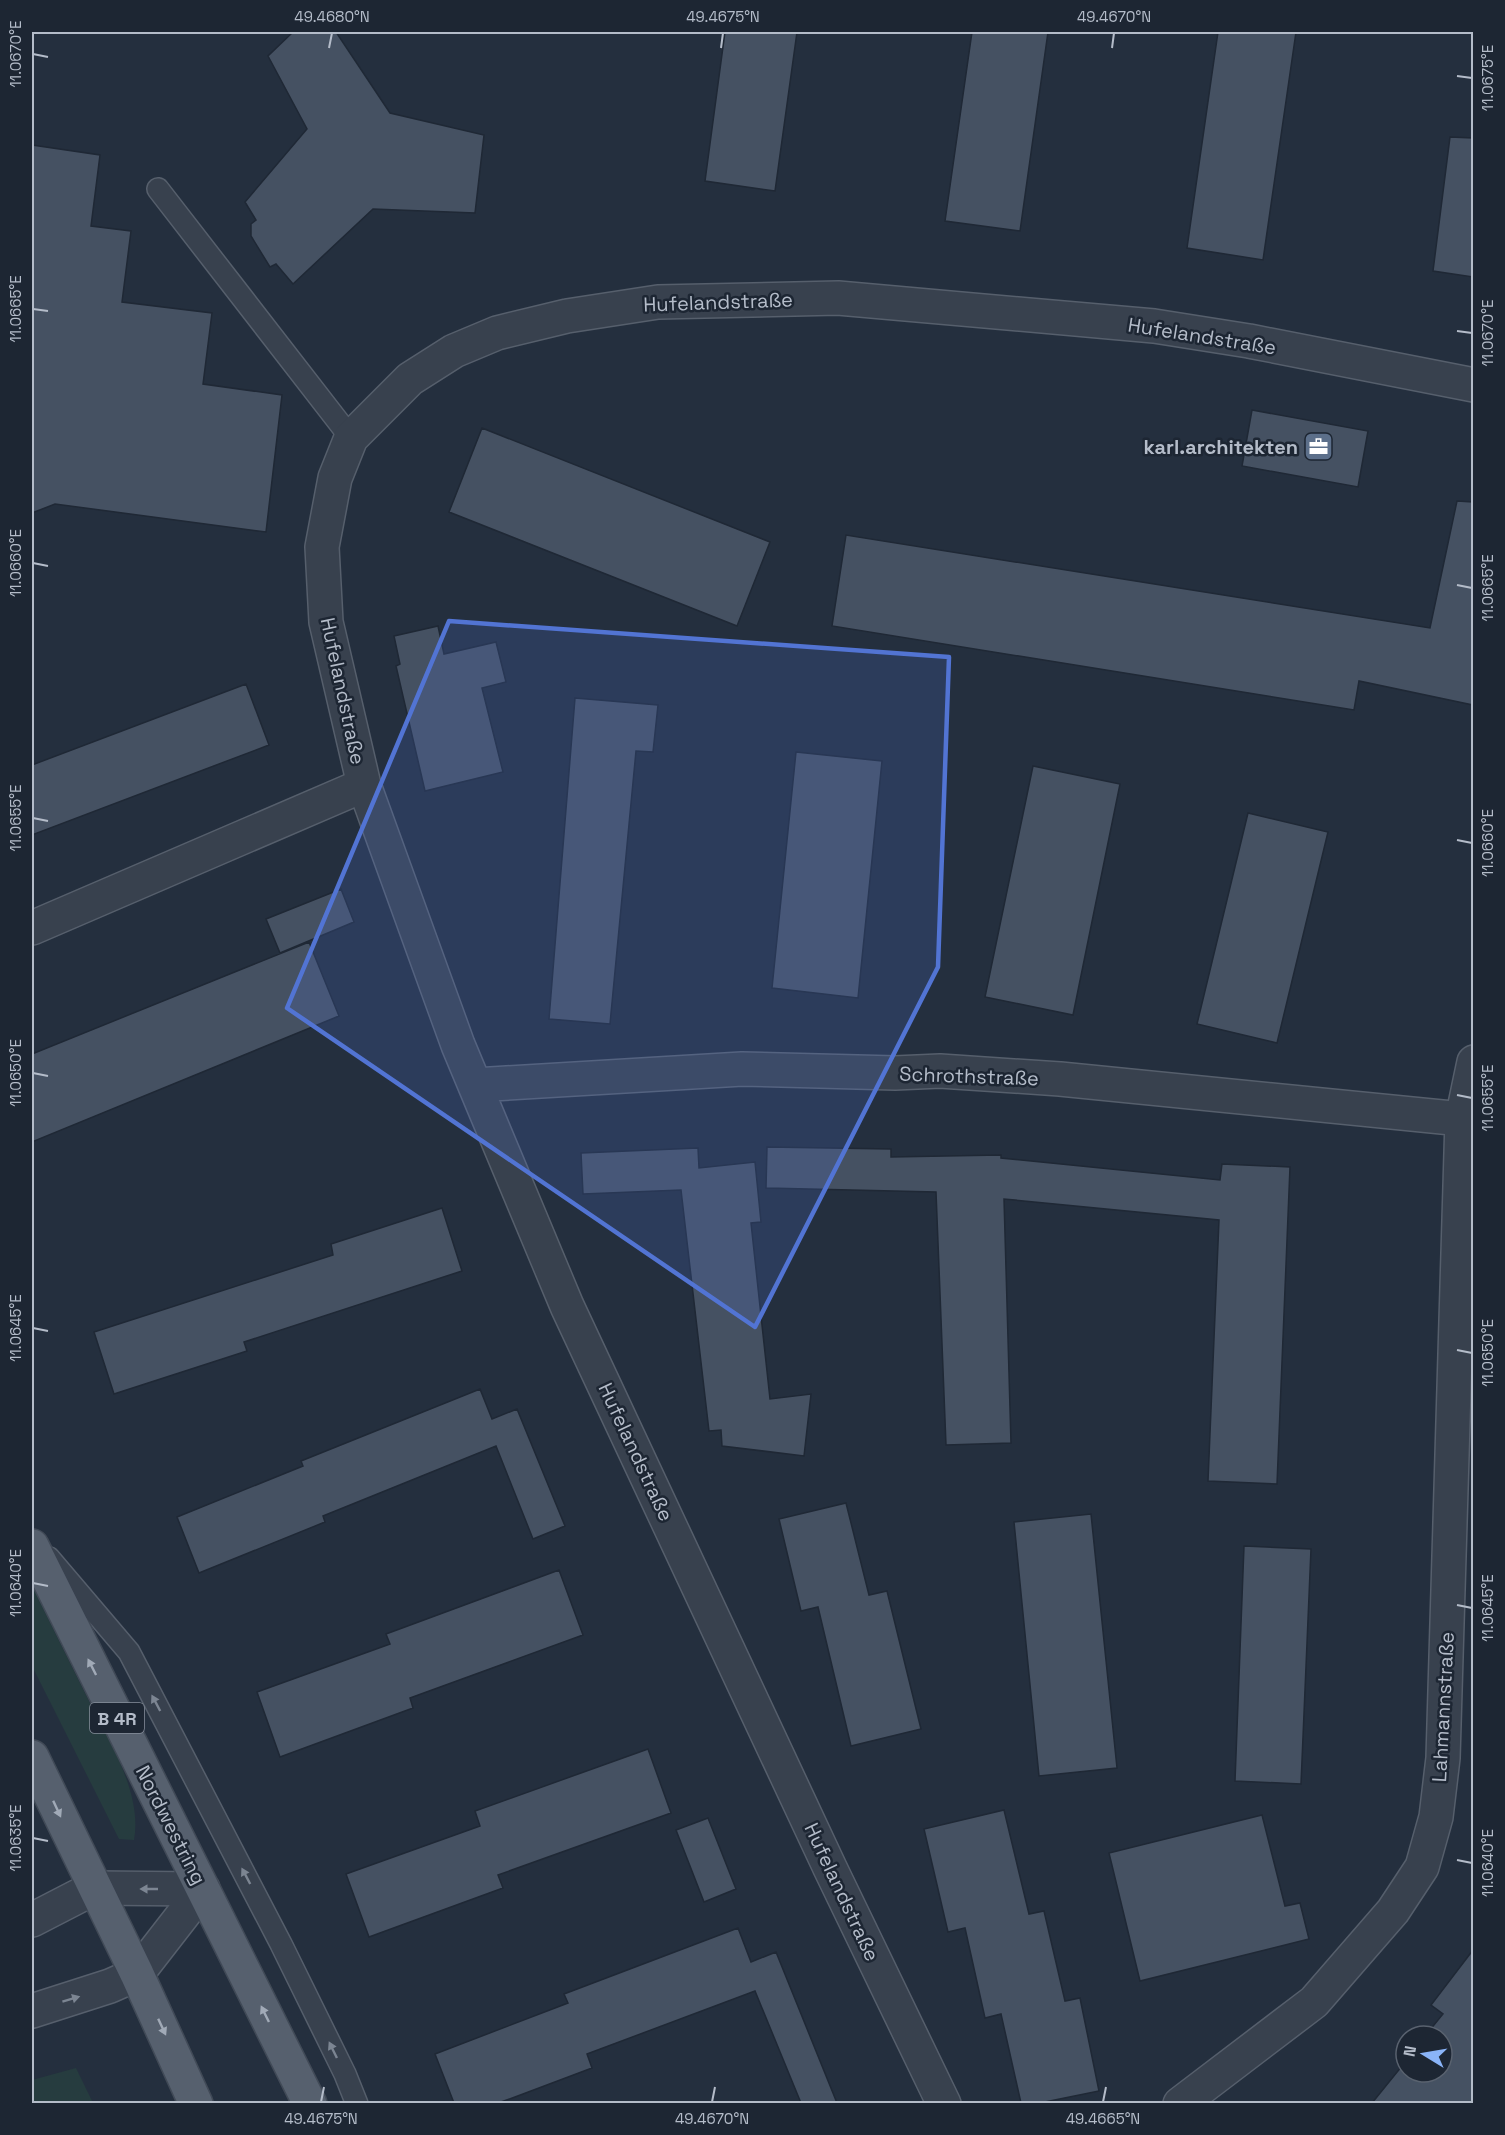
<svg xmlns="http://www.w3.org/2000/svg" width="1505" height="2135" font-family="'Space Grotesk',sans-serif">
<style>
.green{fill:#263c3f}
.building{fill:#455162;stroke:#1f2835;stroke-width:1.5}
.lines{fill:none;stroke-linecap:round;stroke-linejoin:round}
.service-casing{stroke:#565f6c;stroke-width:24}
.minor-casing{stroke:#565f6c;stroke-width:36}
.primary-casing{stroke:#414a57;stroke-width:36}
.service{stroke:#38414e;stroke-width:21}
.minor{stroke:#38414e;stroke-width:33}
.primary{stroke:#56606e;stroke-width:33}
.oneway{fill:#a1aab7}
.oneway2{fill:#7c8592}
.marked{fill:#5274d3;fill-opacity:0.2;stroke:#5274d3;stroke-width:4.5;stroke-linejoin:round}
.ticks{fill:none;stroke:#b4bcc9;stroke-width:2}
.labels{text-anchor:middle;dominant-baseline:central;stroke-width:5;stroke-linejoin:round;paint-order:stroke}
.shield{fill:#1d2633;stroke:#878f9c;stroke-width:1.5}
.shield-label{font-size:18px;font-weight:bold;fill:#b4bcc9}
.street-label{font-size:20px;fill:#b4bcc9;stroke:#1d2633}
.poi-label{font-size:20px;font-weight:bold;fill:#b4bcc9;stroke:#1d2633;text-anchor:end}
.neatline{fill:none;stroke:#b4bcc9;stroke-width:2}
.ticks-label{font-size:15px;text-anchor:middle;fill:#b4bcc9}
</style>
<rect width="100%" height="100%" fill="#242f3e"/>
<path class="green" d="M 32,1585 C 49,1621 67,1657 85,1693 C 106,1735 143,1792 134,1840 L 119,1839 L 32,1666 Z
M 76,2068 L 93,2103 L 32,2103 L 32,2080 Z"/>
<path class="building" d="M 293,32 L 336,32 L 390,113 L 484,135 L 475,213 L 373,209 L 293,284 L 276,264 L 270,267 L 251,236 L 251,224 L 256,220 L 245,202 L 307,129 L 268,56 Z
M 725,32 L 797,32 L 775,191 L 705,181 Z
M 972,32 L 1048,32 L 1020,231 L 945,221 Z
M 1218,32 L 1296,32 L 1263,260 L 1187,248 Z
M 1450,137 L 1473,138 L 1473,277 L 1433,271 Z
M 32,145 L 100,155 L 91,226 L 131,231 L 122,302 L 212,313 L 203,384 L 282,395 L 266,532 L 55,504 L 32,513 Z
M 1252,410 L 1368,431 L 1358,487 L 1242,466 Z
M 482,428 L 770,542 L 737,626 L 449,512 Z
M 1457,501 L 1473,502 L 1473,705 L 1359,681 L 1354,710 L 832,626 L 846,535 L 1430,628 Z
M 438,626 L 444,654 L 496,642 L 506,682 L 482,688 L 503,772 L 425,791 L 396,666 L 400,664 L 394,636 Z
M 246,684 L 269,745 L 32,835 L 32,765 Z
M 575,698 L 658,705 L 653,752 L 636,751 L 610,1024 L 549,1019 Z
M 796,752 L 882,761 L 858,998 L 772,988 Z
M 1033,766 L 1120,784 L 1073,1015 L 985,997 Z
M 1248,813 L 1328,832 L 1277,1043 L 1197,1024 Z
M 341,889 L 354,922 L 280,953 L 266,919 Z
M 309,942 L 339,1016 L 32,1142 L 32,1054 Z
M 767,1147 L 891,1149 L 891,1157 L 1001,1155 L 1001,1158 L 1220,1180 L 1222,1164 L 1290,1167 L 1277,1484 L 1208,1481 L 1219,1220 L 1004,1199 L 1011,1443 L 946,1445 L 936,1192 L 766,1188 Z
M 698,1148 L 699,1168 L 755,1162 L 761,1222 L 751,1223 L 770,1399 L 811,1394 L 804,1456 L 722,1446 L 721,1430 L 709,1431 L 681,1190 L 583,1194 L 581,1153 Z
M 442,1208 L 462,1271 L 244,1342 L 247,1351 L 114,1394 L 94,1332 L 333,1255 L 331,1244 Z
M 480,1389 L 492,1419 L 517,1409 L 565,1526 L 533,1539 L 496,1446 L 323,1516 L 325,1522 L 199,1573 L 177,1517 L 303,1466 L 301,1461 Z
M 846,1503 L 869,1595 L 887,1591 L 921,1729 L 851,1746 L 818,1607 L 801,1611 L 779,1519 Z
M 1091,1514 L 1117,1768 L 1039,1776 L 1014,1522 Z
M 1244,1546 L 1311,1549 L 1301,1784 L 1235,1781 Z
M 559,1570 L 583,1635 L 410,1698 L 413,1708 L 280,1757 L 257,1692 L 390,1644 L 386,1634 Z
M 648,1749 L 671,1813 L 498,1875 L 503,1888 L 369,1937 L 346,1874 L 480,1826 L 475,1811 Z
M 1004,1810 L 1029,1914 L 1044,1911 L 1065,2001 L 1080,1998 L 1099,2091 L 1040,2103 L 1021,2103 L 1001,2014 L 985,2018 L 965,1928 L 948,1932 L 924,1829 Z
M 1262,1815 L 1285,1906 L 1300,1903 L 1309,1939 L 1140,1981 L 1109,1853 Z
M 708,1818 L 736,1889 L 704,1902 L 676,1830 Z
M 738,1928 L 751,1962 L 776,1952 L 837,2103 L 801,2103 L 755,1991 L 587,2054 L 592,2068 L 515,2097 L 498,2103 L 454,2103 L 435,2054 L 568,2003 L 564,1994 Z
M 1473,1950 L 1473,2103 L 1372,2103 L 1406,2061 L 1406,2072 L 1442,2072 L 1442,2036 L 1425,2036 L 1443,2014 L 1431,2005 Z"/>
<g class="lines">
<defs>
<path id="service" d="M 158,189 L 351,438
M 49,1558 L 129,1652 L 281,1944 L 345,2074 L 357,2104"/>
<path id="minor" d="M 32,928 L 364,785
M 475,1085 L 742,1069 L 895,1073 L 940,1071 L 1060,1079 L 1462,1119
M 32,1920 L 94,1888 L 203,1889
M 32,2011 L 110,1986 L 137,1974 L 203,1889
M 944,2104 L 830,1868 L 567,1306 L 458,1045 L 364,785 L 326,622 L 322,547 L 335,478 L 351,438 L 410,379 L 454,351 L 497,333 L 567,316 L 658,302 L 838,298 L 1154,326 L 1249,341 L 1474,385
M 1180,2104 L 1314,2002 L 1393,1911 L 1422,1867 L 1436,1817 L 1443,1758 L 1462,1119 L 1474,1062"/>
<path id="primary" d="M 32,1546 L 310,2104
M 32,1757 L 137,1974 L 196,2104"/>
</defs>
<use href="#service" class="service-casing"/>
<use href="#minor" class="minor-casing"/>
<use href="#primary" class="primary-casing"/>
<use href="#service" class="service"/>
<use href="#minor" class="minor"/>
<use href="#primary" class="primary"/>
</g>
<defs><path id="oneway-solid" d="M-6-.8H1V-3.2L6.5 0L1 3.2V.8H-6Z" transform="scale(1.5)"/></defs>
<g class="oneway">
<use href="#oneway-solid" transform="translate(92 1667) rotate(-117)"/>
<use href="#oneway-solid" transform="translate(57 1809) rotate(65)"/>
<use href="#oneway-solid" transform="translate(265 2014) rotate(-116)"/>
<use href="#oneway-solid" transform="translate(162 2027) rotate(65)"/>
</g>
<g class="oneway2">
<use href="#oneway-solid" transform="translate(156 1703) rotate(-118)"/>
<use href="#oneway-solid" transform="translate(246 1876) rotate(-118)"/>
<use href="#oneway-solid" transform="translate(149 1889) rotate(-180)"/>
<use href="#oneway-solid" transform="translate(71 1999) rotate(-17)"/>
<use href="#oneway-solid" transform="translate(333 2050) rotate(-116)"/>
</g>
<path class="marked" d="M 449,621 L 949,657 L 938,967 L 755,1327 L 287,1008 Z"/>
<path class="ticks" d="M 329,48 L 332,33M 721,48 L 723,33M 1112,48 L 1114,33M 33,54 L 48,57M 1457,76 L 1472,78M 33,309 L 48,311M 1457,331 L 1472,333M 33,563 L 48,566M 1457,585 L 1472,588M 33,818 L 48,821M 1457,840 L 1472,843M 33,1073 L 48,1076M 1457,1095 L 1472,1098M 33,1328 L 48,1331M 1457,1350 L 1472,1353M 33,1583 L 48,1586M 1457,1605 L 1472,1608M 33,1838 L 48,1841M 1457,1860 L 1472,1863M 321,2102 L 324,2087M 712,2102 L 715,2087M 1103,2102 L 1106,2087"/>
<defs>
<symbol id="office-square" viewBox="-11 -11 22 22"><rect x="-9" y="-9" width="18" height="18" rx="4" fill="#5c6f8a" stroke="#1d2633"/><path d="M-6-3h4V-5.5h4V-3h4V5H-6ZM-1-4.5V-3h2v-1.5ZM-6 0V1H6V0Z" fill="#fff"/></symbol>
</defs>
<g fill-rule="evenodd">
<use href="#office-square" x="1302" y="430" width="33" height="33"/>
</g>
<g class="labels">
<rect class="shield" x="90" y="1703" width="54" height="30" rx="4.5"/>
<g class="shield-label">
<text x="117" y="1718">B 4R</text>
</g>
<g class="street-label">
<text transform="translate(718 302) rotate(-2)">Hufelandstraße</text>
<text transform="translate(1202 336) rotate(9)">Hufelandstraße</text>
<text transform="translate(343 691) rotate(78)">Hufelandstraße</text>
<text transform="translate(969 1076) rotate(2)">Schrothstraße</text>
<text transform="translate(636 1452) rotate(65)">Hufelandstraße</text>
<text transform="translate(1443 1707) rotate(-87)">Lahmannstraße</text>
<text transform="translate(171 1825) rotate(63)">Nordwestring</text>
<text transform="translate(842 1892) rotate(65)">Hufelandstraße</text>
</g>
<g class="poi-label">
<text x="1298" y="447">karl.architekten</text>
</g>
</g>
<rect width="1505" height="2135" fill="none" stroke="#1d2633" stroke-width="66"/>
<g transform="translate(1424 2054) rotate(281)"><circle r="28" fill="#1d2633" stroke="#59626f" stroke-width="1.5"/>
<path d="M0-4.5L10 22L0 15L-10 22Z" fill="#8ab4f8"/>
<text y="-9" font-size="16" font-weight="bold" text-anchor="middle" fill="#b4bcc9">N</text>
</g>
<rect x="33" y="33" width="1439" height="2069" class="neatline"/>
<g class="ticks-label">
<text x="332" y="22">49.4680°N</text>
<text x="723" y="22">49.4675°N</text>
<text x="1114" y="22">49.4670°N</text>
<text transform="translate(16 54) rotate(-90)" y="5">11.0670°E</text>
<text transform="translate(1488 78) rotate(-90)" y="5">11.0675°E</text>
<text transform="translate(16 309) rotate(-90)" y="5">11.0665°E</text>
<text transform="translate(1488 333) rotate(-90)" y="5">11.0670°E</text>
<text transform="translate(16 563) rotate(-90)" y="5">11.0660°E</text>
<text transform="translate(1488 588) rotate(-90)" y="5">11.0665°E</text>
<text transform="translate(16 818) rotate(-90)" y="5">11.0655°E</text>
<text transform="translate(1488 843) rotate(-90)" y="5">11.0660°E</text>
<text transform="translate(16 1073) rotate(-90)" y="5">11.0650°E</text>
<text transform="translate(1488 1098) rotate(-90)" y="5">11.0655°E</text>
<text transform="translate(16 1328) rotate(-90)" y="5">11.0645°E</text>
<text transform="translate(1488 1353) rotate(-90)" y="5">11.0650°E</text>
<text transform="translate(16 1583) rotate(-90)" y="5">11.0640°E</text>
<text transform="translate(1488 1608) rotate(-90)" y="5">11.0645°E</text>
<text transform="translate(16 1838) rotate(-90)" y="5">11.0635°E</text>
<text transform="translate(1488 1863) rotate(-90)" y="5">11.0640°E</text>
<text x="321" y="2124">49.4675°N</text>
<text x="712" y="2124">49.4670°N</text>
<text x="1103" y="2124">49.4665°N</text>
</g>
</svg>
